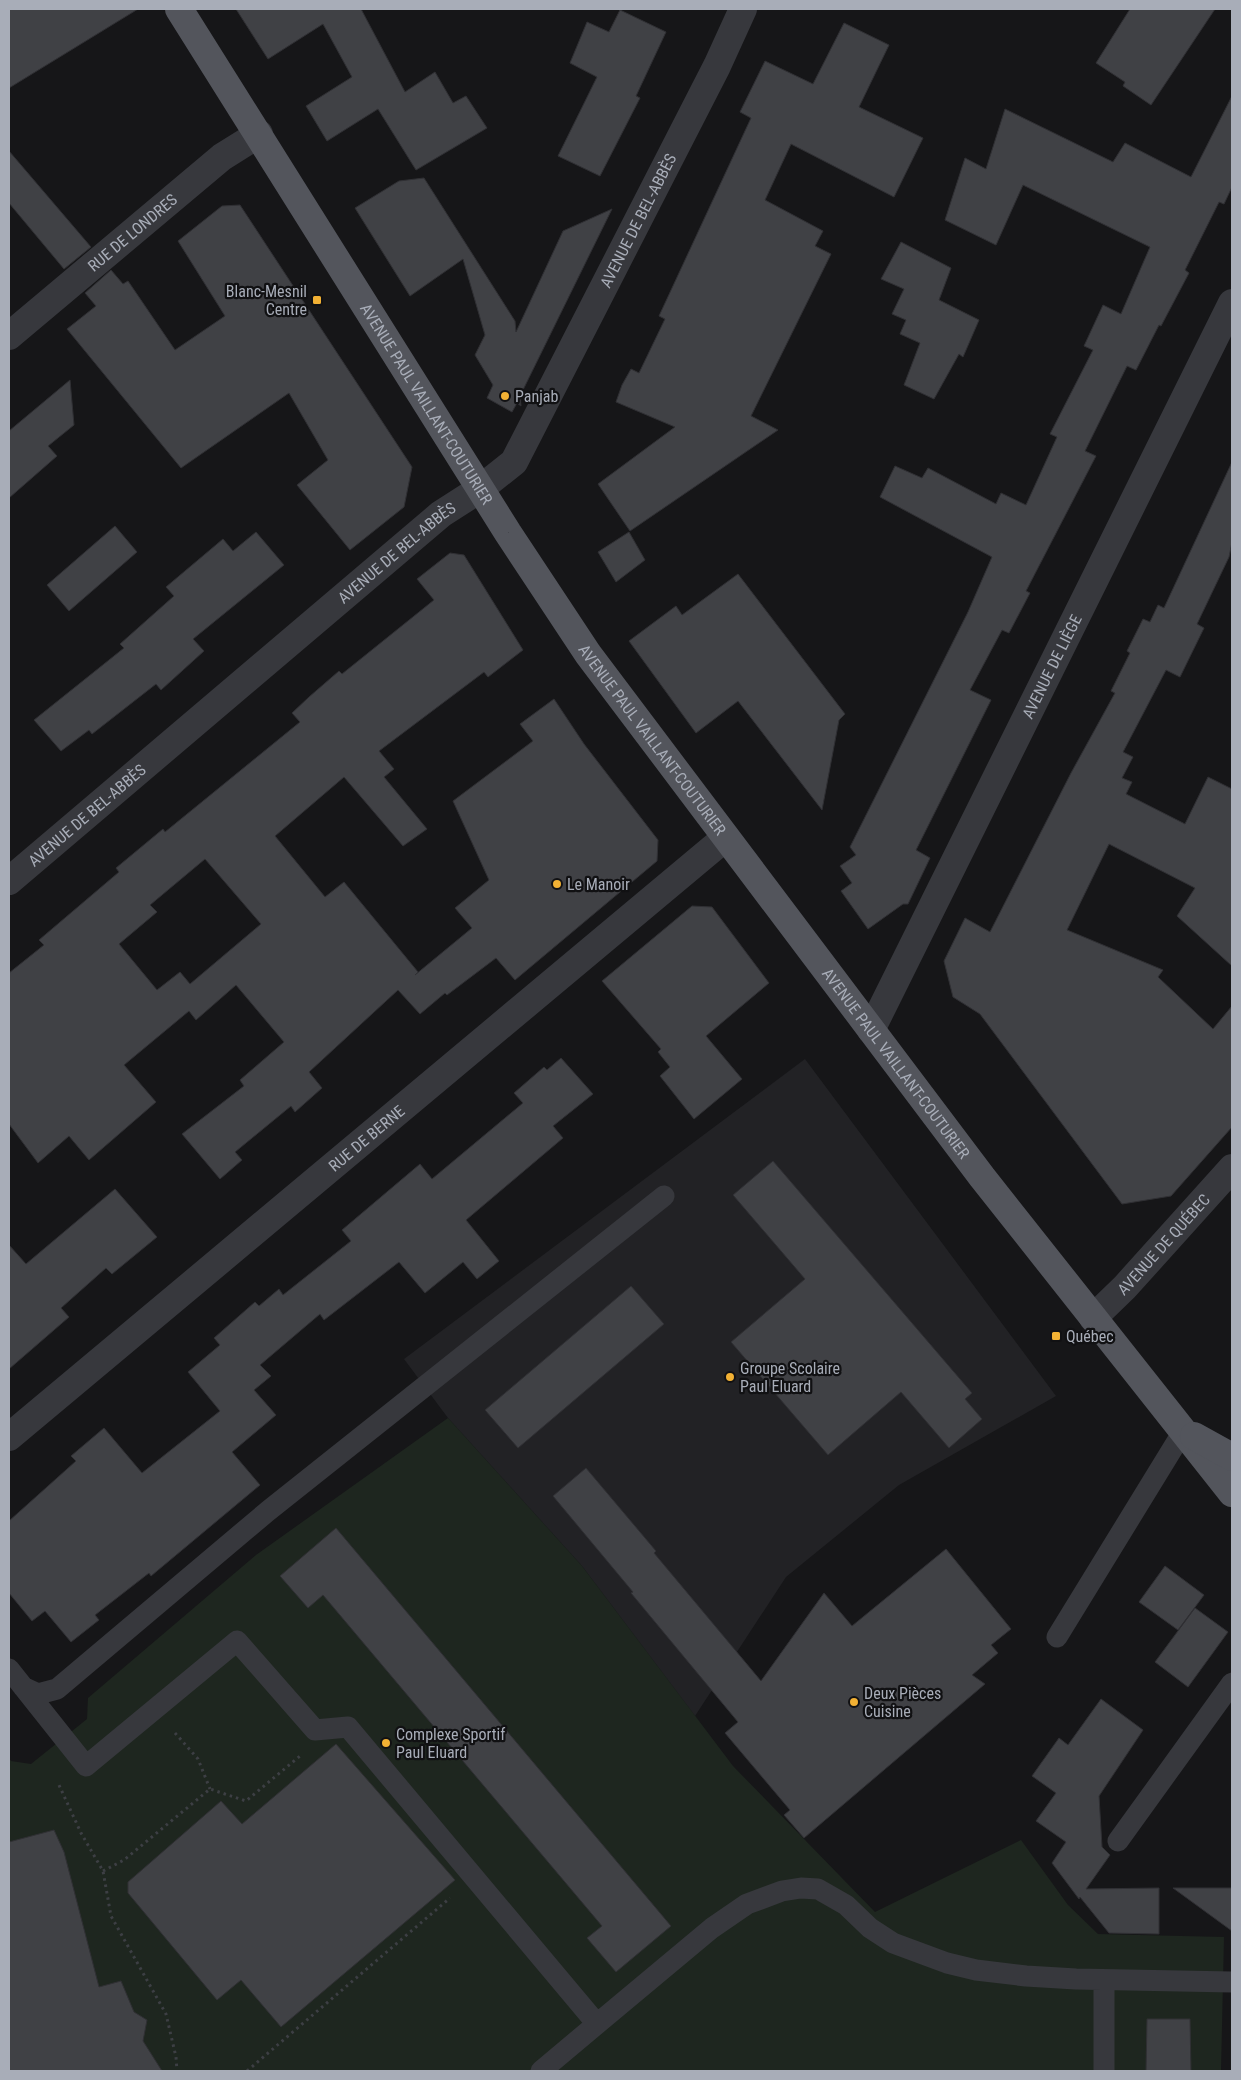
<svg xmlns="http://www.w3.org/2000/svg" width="1241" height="2080" font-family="'Roboto Condensed',sans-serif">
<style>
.built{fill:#222225}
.green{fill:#1e261f}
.building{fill:#404145;stroke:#303034;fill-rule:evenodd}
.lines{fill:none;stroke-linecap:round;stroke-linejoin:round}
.path{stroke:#3d3f44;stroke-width:3;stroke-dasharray:2.5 4;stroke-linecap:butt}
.lane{stroke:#37383d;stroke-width:21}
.street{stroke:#37383d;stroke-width:28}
.primary{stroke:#53555c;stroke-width:28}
.poi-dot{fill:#f2b134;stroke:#111113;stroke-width:2}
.labels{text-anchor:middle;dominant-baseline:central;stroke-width:4.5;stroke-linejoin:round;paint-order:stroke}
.street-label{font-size:16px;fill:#a8adb8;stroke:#111113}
.poi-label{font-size:16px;fill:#a8adb8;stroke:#111113;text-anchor:start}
</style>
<rect width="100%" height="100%" fill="#161618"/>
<path class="built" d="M 805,1059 L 1056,1396 L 899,1485 L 786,1577 L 695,1716 L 582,1566 L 448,1418 L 404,1359 Z"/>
<path class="green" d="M 448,1418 L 582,1566 L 733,1766 L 875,1912 L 1021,1840 L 1068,1905 L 1098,1934 L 1224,1937 L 1221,2071 L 9,2071 L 9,1758 L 11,1761 L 31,1764 L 87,1719 L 88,1698 L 256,1555 Z"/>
<path class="building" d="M 9,9 L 138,9 L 9,88 Z
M 236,9 L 361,9 L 405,92 L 435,72 L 453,103 L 466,96 L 487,128 L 416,170 L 378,109 L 327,141 L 306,106 L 352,77 L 323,24 L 268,59 Z
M 1130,9 L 1215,9 L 1151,105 L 1123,86 L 1125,82 L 1096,63 Z
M 620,10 L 666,32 L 636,96 L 640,98 L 600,176 L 558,156 L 597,77 L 570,63 L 587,22 L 609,32 Z
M 844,23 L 889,45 L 859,107 L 923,138 L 894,197 L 791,144 L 765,200 L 823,231 L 815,246 L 831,254 L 751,416 L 778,430 L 630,531 L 598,484 L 675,427 L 616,402 L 622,385 L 631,369 L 639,373 L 665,319 L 659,316 L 751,118 L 740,112 L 765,61 L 813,84 Z
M 1232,96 L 1232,187 L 1224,204 L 1219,202 L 1185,270 L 1189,273 L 1161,326 L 1159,325 L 1136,370 L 1127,366 L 1085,451 L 1096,456 L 1026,591 L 1030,593 L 1009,633 L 1002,630 L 970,690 L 991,700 L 916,850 L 930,858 L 908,904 L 903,904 L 868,929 L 841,891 L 852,883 L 840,866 L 856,855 L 850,847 L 968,612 L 992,557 L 880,497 L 895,466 L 922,478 L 928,468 L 996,504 L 1001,493 L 1026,505 L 1057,437 L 1050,434 L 1093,350 L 1084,346 L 1103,305 L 1121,314 L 1150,247 L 1023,185 L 996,245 L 945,220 L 965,158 L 986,169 L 1005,109 L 1113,162 L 1125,143 L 1191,177 Z
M 9,151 L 91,247 L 64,269 L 9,203 Z
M 424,178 L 515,321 L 516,332 L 563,231 L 612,209 L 520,396 L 521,406 L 517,403 L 512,412 L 487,398 L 493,385 L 475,355 L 485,335 L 463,259 L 410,296 L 355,208 L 399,181 Z
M 240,205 L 412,467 L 404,507 L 350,550 L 297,485 L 328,460 L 289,393 L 181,468 L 67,329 L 96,306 L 85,293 L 111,270 L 123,284 L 128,281 L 175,350 L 225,316 L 178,241 L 222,206 Z
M 901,242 L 951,268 L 939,300 L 979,320 L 963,357 L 959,354 L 934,399 L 904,385 L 920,343 L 900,334 L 906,320 L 892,314 L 904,289 L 881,279 Z
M 70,380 L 74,425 L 48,446 L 57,456 L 9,498 L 9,431 Z
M 1232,462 L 1232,542 L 1229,557 L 1197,624 L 1204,628 L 1180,677 L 1166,670 L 1123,752 L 1133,757 L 1122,778 L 1132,782 L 1126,794 L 1185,824 L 1208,777 L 1232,789 L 1232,966 L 1177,916 L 1195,888 L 1109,844 L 1067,930 L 1163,970 L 1158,977 L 1213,1029 L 1232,1006 L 1232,1127 L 1171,1196 L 1122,1204 L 980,1014 L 953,997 L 944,961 L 965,918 L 990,932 L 1071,773 L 1115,693 L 1111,691 L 1130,653 L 1127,651 L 1143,619 L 1150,622 L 1158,605 L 1164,608 Z
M 115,526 L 137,552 L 69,611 L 47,585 Z
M 256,532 L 284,565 L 193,639 L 204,651 L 161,690 L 156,684 L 92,734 L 89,730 L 61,751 L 34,720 L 124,648 L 120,644 L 174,596 L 166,587 L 223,539 L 233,551 Z
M 629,532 L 645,560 L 616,582 L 598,552 Z
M 450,553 L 464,555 L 523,650 L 488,677 L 484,672 L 379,751 L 394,769 L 384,777 L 427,829 L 403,846 L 344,777 L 275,836 L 325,897 L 344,882 L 418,972 L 415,975 L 472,928 L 455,908 L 489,880 L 453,801 L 533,741 L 520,724 L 554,699 L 584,744 L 658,840 L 657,861 L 515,980 L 496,958 L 447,995 L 445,993 L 420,1014 L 398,990 L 309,1072 L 322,1088 L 295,1112 L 291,1106 L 235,1152 L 242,1160 L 220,1179 L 182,1134 L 244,1086 L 240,1080 L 284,1042 L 236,985 L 196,1020 L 189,1011 L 124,1065 L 156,1102 L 89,1160 L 69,1136 L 38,1163 L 9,1124 L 9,973 L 44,945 L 39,940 L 119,872 L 116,868 L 163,829 L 165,832 L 300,722 L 292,713 L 309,697 L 339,671 L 342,674 L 434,600 L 417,579 ZM 205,859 L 261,924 L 190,984 L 180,972 L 157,990 L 119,944 L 157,912 L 150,905 Z
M 738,574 L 845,714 L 839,720 L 822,810 L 738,701 L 696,733 L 629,641 L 676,606 L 682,615 Z
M 692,906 L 712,907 L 769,983 L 706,1036 L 742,1079 L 694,1119 L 660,1076 L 670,1067 L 658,1052 L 661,1049 L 602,981 Z
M 561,1058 L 593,1094 L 553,1126 L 563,1138 L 466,1220 L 499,1261 L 477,1279 L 463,1262 L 425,1293 L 399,1262 L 324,1320 L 320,1314 L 260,1365 L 271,1376 L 254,1390 L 276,1415 L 232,1452 L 260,1485 L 151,1576 L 149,1573 L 95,1615 L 99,1620 L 71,1642 L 45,1611 L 32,1621 L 9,1593 L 9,1521 L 76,1461 L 71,1456 L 104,1428 L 142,1473 L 220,1411 L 188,1372 L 220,1345 L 214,1338 L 255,1302 L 259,1306 L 279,1289 L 283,1295 L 351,1241 L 342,1230 L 420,1164 L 432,1179 L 523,1103 L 514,1093 L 544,1067 L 547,1070 Z
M 773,1161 L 972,1393 L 965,1399 L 982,1419 L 949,1448 L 901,1392 L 828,1455 L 731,1342 L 805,1279 L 733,1195 Z
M 115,1189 L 157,1237 L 112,1274 L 106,1268 L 61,1308 L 69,1317 L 9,1369 L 9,1245 L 26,1264 Z
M 631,1286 L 664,1324 L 518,1448 L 485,1410 Z
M 586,1468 L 656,1551 L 654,1553 L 761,1681 L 824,1593 L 852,1626 L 946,1549 L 1011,1629 L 991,1645 L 998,1653 L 972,1675 L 985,1684 L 804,1838 L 784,1815 L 790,1810 L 725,1733 L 738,1722 L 631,1593 L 633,1592 L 553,1496 Z
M 336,1528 L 671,1926 L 616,1972 L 587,1938 L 602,1926 L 323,1595 L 308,1608 L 280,1576 Z
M 1165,1566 L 1204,1595 L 1178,1630 L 1139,1602 Z
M 1195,1608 L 1228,1632 L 1188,1687 L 1155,1662 Z
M 1101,1699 L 1143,1730 L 1099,1796 L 1102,1847 L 1110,1855 L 1086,1889 L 1159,1888 L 1159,1934 L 1109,1933 L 1080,1897 L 1079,1899 L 1052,1863 L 1066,1842 L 1036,1821 L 1056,1793 L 1032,1776 L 1059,1738 L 1068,1745 Z
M 336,1744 L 455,1880 L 281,2027 L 241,1980 L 217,2000 L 128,1893 L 128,1882 L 221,1801 L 242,1824 Z
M 54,1830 L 64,1852 L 99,1987 L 121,1981 L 134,2012 L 147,2020 L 143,2041 L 162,2071 L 9,2071 L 9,1842 Z
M 1173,1888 L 1232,1888 L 1232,1931 Z
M 1147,2019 L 1190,2019 L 1191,2071 L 1146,2071 Z"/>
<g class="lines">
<path class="path" d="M 175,1733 L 198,1759 L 210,1789
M 59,1785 L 81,1833 L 103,1871 L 111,1916 L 166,2014 L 176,2057 L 177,2071
M 103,1871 L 124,1860 L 210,1789 L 246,1801 L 300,1756
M 247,2071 L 450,1898"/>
<path class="lane" d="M 1057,1637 L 1184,1430
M 9,1669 L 86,1766 L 237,1641 L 315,1730 L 348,1727 L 597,2024 L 712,1928 L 747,1904 L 782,1891 L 801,1888 L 818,1889 L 846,1905 L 870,1928 L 893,1943 L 947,1963 L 976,1970 L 1026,1976 L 1076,1979 L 1232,1982
M 23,1687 L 38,1694 L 57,1689 L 268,1511 L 664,1196
M 1118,1841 L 1232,1683
M 1104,1980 L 1104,2071
M 541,2071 L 597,2024"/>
<g class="street">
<path id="s1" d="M 9,336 L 222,157 L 259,134"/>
<path id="s2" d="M 9,881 L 441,514 L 480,489 L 514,462 L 717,66 L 743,9"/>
<path id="s3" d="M 871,1030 L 1232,303"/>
<path id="s4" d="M 1093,1318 L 1125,1287 L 1232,1168"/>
<path id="s5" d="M 9,1437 L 725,838"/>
</g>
<g class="primary">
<path id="s6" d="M 179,9 L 508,533 L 588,654 L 982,1177 L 1232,1493"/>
<path d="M 1194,1436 L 1232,1457"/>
</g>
</g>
<g class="poi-dot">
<rect x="312" y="295" width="10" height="10" rx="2.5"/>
<circle cx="505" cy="396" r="5"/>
<circle cx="557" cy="884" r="5"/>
<rect x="1051" y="1331" width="10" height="10" rx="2.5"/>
<circle cx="730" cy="1377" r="5"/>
<circle cx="854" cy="1702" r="5"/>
<circle cx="386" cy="1743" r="5"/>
</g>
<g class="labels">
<g class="street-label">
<text stroke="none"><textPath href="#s2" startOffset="928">AVENUE DE BEL-ABBÈS</textPath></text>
<text stroke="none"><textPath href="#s1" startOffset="161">RUE DE LONDRES</textPath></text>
<text stroke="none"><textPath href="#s6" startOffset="466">AVENUE PAUL VAILLANT-COUTURIER</textPath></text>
<text stroke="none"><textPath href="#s2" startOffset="508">AVENUE DE BEL-ABBÈS</textPath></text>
<text stroke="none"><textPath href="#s3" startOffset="406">AVENUE DE LIÈGE</textPath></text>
<text stroke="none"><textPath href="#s6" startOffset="871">AVENUE PAUL VAILLANT-COUTURIER</textPath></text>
<text stroke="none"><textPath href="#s2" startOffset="102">AVENUE DE BEL-ABBÈS</textPath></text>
<text stroke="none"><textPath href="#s6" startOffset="1276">AVENUE PAUL VAILLANT-COUTURIER</textPath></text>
<text stroke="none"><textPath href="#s5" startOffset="466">RUE DE BERNE</textPath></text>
<text stroke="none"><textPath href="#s4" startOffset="102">AVENUE DE QUÉBEC</textPath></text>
</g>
<g class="poi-label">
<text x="307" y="291" text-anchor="end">Blanc-Mesnil<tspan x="307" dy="18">Centre</tspan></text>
<text x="515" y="396">Panjab</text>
<text x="567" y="884">Le Manoir</text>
<text x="1066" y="1336">Québec</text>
<text x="740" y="1368">Groupe Scolaire<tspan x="740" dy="18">Paul Eluard</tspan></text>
<text x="864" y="1693">Deux Pièces<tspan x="864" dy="18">Cuisine</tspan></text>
<text x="396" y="1734">Complexe Sportif<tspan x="396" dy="18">Paul Eluard</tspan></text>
</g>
</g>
<rect width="1241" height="2080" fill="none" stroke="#a8adb8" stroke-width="20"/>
</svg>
